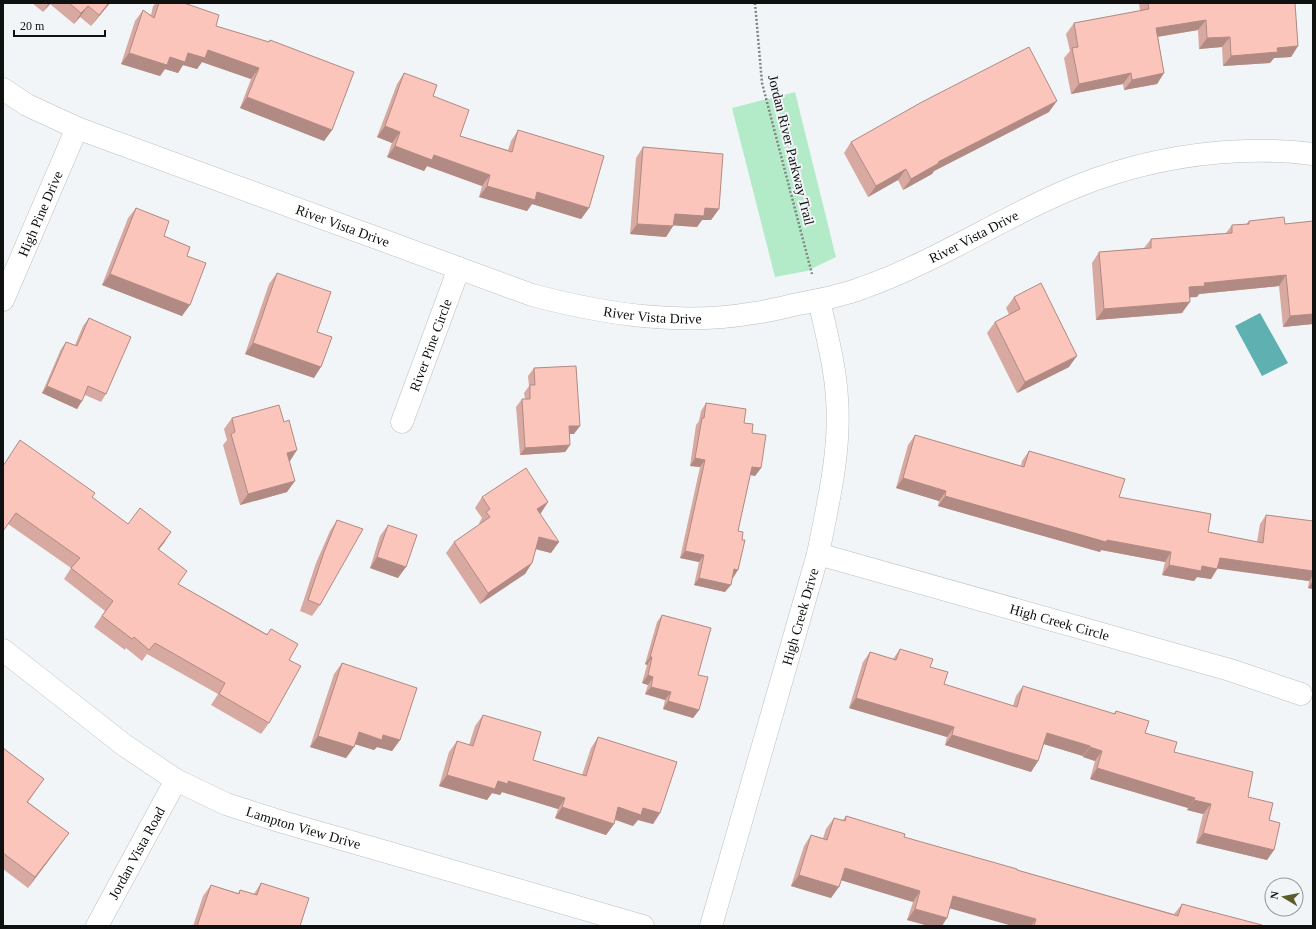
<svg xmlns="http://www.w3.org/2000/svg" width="1316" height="929" font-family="Georgia,serif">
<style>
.green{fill:#b3ebc8}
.water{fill:#5fb0b1}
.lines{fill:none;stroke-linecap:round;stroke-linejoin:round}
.minor-casing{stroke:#bcbec1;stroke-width:23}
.path{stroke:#818385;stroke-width:2.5;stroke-dasharray:2 2;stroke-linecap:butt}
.minor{stroke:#fff;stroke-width:22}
.wall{fill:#d8a9a1}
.shaded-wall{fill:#b08a83}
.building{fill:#fbc5bb;stroke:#b08a83}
.labels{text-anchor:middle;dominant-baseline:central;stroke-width:4;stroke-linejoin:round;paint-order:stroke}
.street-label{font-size:14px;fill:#0f1010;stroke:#f2f5f8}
</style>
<rect width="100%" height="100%" fill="#f2f5f8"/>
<path class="green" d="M 795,92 L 836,257 L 807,271 L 775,277 L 732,108 Z"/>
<path class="water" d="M 1260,313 L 1288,363 L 1262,376 L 1235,326 Z"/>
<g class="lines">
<defs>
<g id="minor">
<path id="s1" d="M 3,89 L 27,105 L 77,128 L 532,295 C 604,314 680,326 754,313 C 769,311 784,307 798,304 C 819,300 842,296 862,288 C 928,265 987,227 1050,198 C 1131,160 1224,143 1313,154"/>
<path id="s2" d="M 3,300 L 77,128"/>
<path id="s3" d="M 402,422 L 459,268"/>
<path id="s4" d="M 818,554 L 1230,670 L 1301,694"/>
<path id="s5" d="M 3,650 L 124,745 L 176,780 L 226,804 L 279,821 L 643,926"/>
<path id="s6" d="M 97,926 L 176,780"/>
<path id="s7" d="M 711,926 L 818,554 C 828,503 841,451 837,398 C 835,365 826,332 819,300"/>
</g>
</defs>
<use href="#minor" class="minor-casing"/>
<path class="path" d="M 755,3 L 762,83 L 812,274"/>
<use href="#minor" class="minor"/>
</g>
<path class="wall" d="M 32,3 L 110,3 L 91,26 L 80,17 L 74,24 L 50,4 L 43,12 Z
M 156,3 L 184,3 L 216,26 L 268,42 L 270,40 L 332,130 L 324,141 L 240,108 L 251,79 L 202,62 L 197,69 L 183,65 L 178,73 L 165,69 L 160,76 L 121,64 L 135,21 L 143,10 L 151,15 L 153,6 Z
M 1139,3 L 1295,3 L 1298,46 L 1291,57 L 1274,58 L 1270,63 L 1223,66 L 1222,47 L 1199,49 L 1198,30 L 1158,37 L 1164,73 L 1157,84 L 1124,90 L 1123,84 L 1071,94 L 1064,58 L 1070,51 L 1066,34 L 1074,23 L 1140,11 Z
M 404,73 L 433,96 L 460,136 L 508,150 L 511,141 L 518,130 L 589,208 L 581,219 L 532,204 L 527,211 L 479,197 L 482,186 L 427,166 L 424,171 L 387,157 L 392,143 L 377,137 L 397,84 Z
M 1049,112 L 934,171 L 932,174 L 903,190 L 898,180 L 868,197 L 844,153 L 851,142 Z
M 643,147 L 719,209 L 711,220 L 702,220 L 697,227 L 674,225 L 673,226 L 666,237 L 630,234 L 636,158 Z
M 136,208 L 164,236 L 187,256 L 182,316 L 102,285 L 128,218 Z
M 1249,221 L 1285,224 L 1313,221 L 1313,324 L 1283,327 L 1279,286 L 1199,294 L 1197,297 L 1189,297 L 1182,313 L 1096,320 L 1092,263 L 1099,252 L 1144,248 L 1151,239 L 1226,233 L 1232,225 L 1246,224 Z
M 277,273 L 317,332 L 314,378 L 245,354 L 269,284 Z
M 1014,297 L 1069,367 L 1017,393 L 987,333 L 995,322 L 1009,314 L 1006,308 Z
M 89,318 L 106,394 L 101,402 L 85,395 L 77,409 L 42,393 L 61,349 L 66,342 L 75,345 L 83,326 Z
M 534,368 L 574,434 L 570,434 L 570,445 L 565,452 L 520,455 L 516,407 L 522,399 L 525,399 L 524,393 L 529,386 L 528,376 Z
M 706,403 L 744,423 L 752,433 L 761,468 L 755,476 L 750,475 L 738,531 L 733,578 L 732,578 L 725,592 L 694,585 L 699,562 L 680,558 L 700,467 L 690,466 L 696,425 L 699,421 L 701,411 Z
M 232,418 L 290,461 L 289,462 L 287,492 L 240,505 L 223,445 L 227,440 L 224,429 Z
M 915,435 L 1021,466 L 1022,461 L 1029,451 L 1119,497 L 1208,532 L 1257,542 L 1260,524 L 1266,515 L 1313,521 L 1313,589 L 1308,588 L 1309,581 L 1218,568 L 1211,579 L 1197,577 L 1194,581 L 1162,575 L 1165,562 L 1101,550 L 1100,552 L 938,506 L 939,501 L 896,488 L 908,445 Z
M 3,465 L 92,497 L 128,524 L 164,543 L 159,549 L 178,584 L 267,634 L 271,629 L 289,660 L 269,723 L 261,734 L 211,705 L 218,694 L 147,654 L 142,661 L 126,648 L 125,650 L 94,627 L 105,611 L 64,579 L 71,568 L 8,524 Z
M 482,497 L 548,502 L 540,513 L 551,553 L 536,549 L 532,563 L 525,574 L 480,604 L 446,553 L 454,542 L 480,524 L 479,523 L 482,518 L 475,508 Z
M 337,520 L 320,605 L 312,616 L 300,611 L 316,563 L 330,531 Z
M 388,525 L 398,578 L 370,568 L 380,536 Z
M 662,615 L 698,675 L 699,710 L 693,718 L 663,709 L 665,700 L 645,694 L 648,685 L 642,683 L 647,665 L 645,664 L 657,622 Z
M 900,649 L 930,667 L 944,684 L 1013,706 L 1016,696 L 1023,686 L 1113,714 L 1116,711 L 1145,733 L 1174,752 L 1248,797 L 1269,820 L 1274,850 L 1267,860 L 1196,843 L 1203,814 L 1187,810 L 1188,808 L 1090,779 L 1095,761 L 1083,757 L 1083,756 L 1044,744 L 1038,761 L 1031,772 L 945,745 L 947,737 L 849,708 L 863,662 L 870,652 L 893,659 Z
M 342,663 L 400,740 L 392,751 L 377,747 L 374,750 L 355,744 L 354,747 L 346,758 L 310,747 L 334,674 Z
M 483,715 L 533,760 L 582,775 L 591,748 L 598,737 L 660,813 L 653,824 L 638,820 L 633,826 L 615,820 L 614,824 L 606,835 L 555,818 L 558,809 L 502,792 L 500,795 L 492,793 L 487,800 L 439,786 L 449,752 L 457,741 L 469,745 L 475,726 Z
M 3,748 L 44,779 L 28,802 L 69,833 L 28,888 L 3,869 Z
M 846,816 L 904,837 L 1017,870 L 1174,914 L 1182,904 L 1262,926 L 1013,926 L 950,908 L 942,926 L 929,926 L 907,920 L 913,902 L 841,880 L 831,898 L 791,886 L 804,846 L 811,835 L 823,838 L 826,829 L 834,818 L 843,820 Z
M 261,883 L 300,926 L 193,926 L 203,896 L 211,885 L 238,893 L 240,890 L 254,894 Z"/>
<path class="shaded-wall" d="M 49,3 L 51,3 L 43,12 Z
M 109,3 L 110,3 L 91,26 L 99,15 Z
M 88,6 L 80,17 L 74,24 L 81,13 Z
M 1206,20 L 1198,30 L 1149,38 L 1156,28 Z
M 1230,37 L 1222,47 L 1199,49 L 1207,38 Z
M 1298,46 L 1291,57 L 1274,58 L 1270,63 L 1223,66 L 1231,56 L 1277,48 Z
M 208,50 L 259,68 L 251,79 L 202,62 L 197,69 L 183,65 L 178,73 L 165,69 L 160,76 L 121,64 L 129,53 L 170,57 L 188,53 Z
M 1131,73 L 1123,84 L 1071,94 L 1079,84 Z
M 1164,73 L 1157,84 L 1124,90 L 1132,80 Z
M 247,97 L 332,130 L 324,141 L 240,108 Z
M 1057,101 L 1049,112 L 934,171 L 932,174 L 903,190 L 911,179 L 938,162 Z
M 385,126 L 400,132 L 392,143 L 377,137 Z
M 395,146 L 434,155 L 490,175 L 482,186 L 427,166 L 424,171 L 387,157 Z
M 906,169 L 898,180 L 868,197 L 876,186 Z
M 487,186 L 537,192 L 589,208 L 581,219 L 532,204 L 527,211 L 479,197 Z
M 705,208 L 719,209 L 711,220 L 702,220 L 697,227 L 667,225 L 675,214 Z
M 637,224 L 673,226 L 666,237 L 630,234 Z
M 110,274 L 190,305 L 182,316 L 102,285 Z
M 1286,275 L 1279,286 L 1199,294 L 1197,297 L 1181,298 L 1189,287 L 1204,283 Z
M 1190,302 L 1182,313 L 1096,320 L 1104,309 Z
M 1313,314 L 1313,324 L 1283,327 L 1290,316 Z
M 253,343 L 321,367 L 314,378 L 245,354 Z
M 1077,356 L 1069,367 L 1017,393 L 1025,382 Z
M 47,386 L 82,401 L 77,409 L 42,393 Z
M 569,426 L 580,426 L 574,434 L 564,434 Z
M 570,445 L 565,452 L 520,455 L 525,448 Z
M 297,450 L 290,461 L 279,464 L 287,453 Z
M 695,458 L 705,460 L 700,467 L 690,466 Z
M 752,467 L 761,468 L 755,476 L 747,474 Z
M 903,478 L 946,491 L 939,501 L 896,488 Z
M 295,481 L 287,492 L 240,505 L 248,494 Z
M 945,496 L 1107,540 L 1171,552 L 1165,562 L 1101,550 L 1100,552 L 938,506 Z
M 548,502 L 541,513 L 530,520 L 537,509 Z
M 171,532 L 164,543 L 150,560 L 158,549 Z
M 539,537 L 559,542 L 551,553 L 531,548 Z
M 685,551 L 704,555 L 699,562 L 680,558 Z
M 377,557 L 406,567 L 398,578 L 370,568 Z
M 1220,558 L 1313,571 L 1313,575 L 1309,581 L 1213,568 Z
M 532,563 L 525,574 L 480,604 L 488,593 Z
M 1169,565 L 1202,566 L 1217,569 L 1211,579 L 1197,577 L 1194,581 L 1162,575 Z
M 734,569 L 738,570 L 733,578 L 728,577 Z
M 699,578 L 731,585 L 725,592 L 694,585 Z
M 1313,581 L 1313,589 L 1308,588 Z
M 650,657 L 652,657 L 647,665 L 645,664 Z
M 648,675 L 653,677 L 648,685 L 642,683 Z
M 651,687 L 671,692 L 665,700 L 645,694 Z
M 856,698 L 954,727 L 947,737 L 849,708 Z
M 668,701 L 699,710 L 693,718 L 663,709 Z
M 359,732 L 383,735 L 400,740 L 392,751 L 377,747 L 374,750 L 351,743 Z
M 1047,733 L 1090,746 L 1083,756 L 1040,743 Z
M 952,735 L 1038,761 L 1031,772 L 945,745 Z
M 318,736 L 354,747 L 346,758 L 310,747 Z
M 1090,747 L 1102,751 L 1095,761 L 1083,757 Z
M 1097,768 L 1195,798 L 1188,808 L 1090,779 Z
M 447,775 L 498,781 L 508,781 L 565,798 L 558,809 L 502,792 L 500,795 L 492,793 L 487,800 L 439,786 Z
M 1194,800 L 1211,804 L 1203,814 L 1187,810 Z
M 562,807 L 614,824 L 606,835 L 555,818 Z
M 618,807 L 643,808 L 660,813 L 653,824 L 638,820 L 633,826 L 611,818 Z
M 69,833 L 61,844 L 28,888 L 35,877 Z
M 1203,833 L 1274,850 L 1267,860 L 1196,843 Z
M 845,868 L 920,891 L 913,902 L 837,879 Z
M 799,875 L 839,887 L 831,898 L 791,886 Z
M 953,896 L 1036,919 L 1031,926 L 1013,926 L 945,907 Z
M 915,909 L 947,918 L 942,926 L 929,926 L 907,920 Z"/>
<path class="building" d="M 69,3 L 109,3 L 99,15 L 88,6 L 81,13 Z
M 159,3 L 184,3 L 219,15 L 216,26 L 269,42 L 270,40 L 354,72 L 332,130 L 247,97 L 259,68 L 208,50 L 205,58 L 188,53 L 185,62 L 170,57 L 167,65 L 129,53 L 143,10 L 154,18 Z
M 1148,3 L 1295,3 L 1298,46 L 1277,48 L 1278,52 L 1231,56 L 1230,37 L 1207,38 L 1206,20 L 1156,28 L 1164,73 L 1132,80 L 1131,73 L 1079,84 L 1072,48 L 1078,47 L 1074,23 L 1149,9 Z
M 1029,47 L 1057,101 L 938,162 L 939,163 L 911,179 L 906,169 L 876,186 L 851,142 L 922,102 Z
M 404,73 L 437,85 L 433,96 L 469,110 L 460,136 L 512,152 L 518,130 L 604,156 L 589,208 L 537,192 L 535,200 L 487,186 L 490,175 L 434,155 L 432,160 L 395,146 L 400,132 L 385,126 Z
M 643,147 L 723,154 L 719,209 L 705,208 L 704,216 L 675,214 L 673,226 L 637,224 Z
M 136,208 L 169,221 L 164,236 L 190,247 L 187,256 L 206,263 L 190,305 L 110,274 Z
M 1284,217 L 1285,224 L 1313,221 L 1313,314 L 1290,316 L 1286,275 L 1204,283 L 1205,286 L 1189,287 L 1190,302 L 1104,309 L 1099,252 L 1151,248 L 1151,239 L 1232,233 L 1232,225 L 1249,224 L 1249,221 Z
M 277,273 L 331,292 L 317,332 L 332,337 L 321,367 L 253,343 Z
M 1041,283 L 1077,356 L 1025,382 L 995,322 L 1020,309 L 1014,297 Z
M 89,318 L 131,337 L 106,394 L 88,386 L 82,401 L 47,386 L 66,342 L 77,346 Z
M 576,366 L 580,426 L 569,426 L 570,445 L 525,448 L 522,399 L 530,399 L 530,385 L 535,385 L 534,368 Z
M 706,403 L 746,409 L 744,423 L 753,424 L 752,433 L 766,435 L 761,468 L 752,467 L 738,531 L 743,532 L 742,540 L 745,540 L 738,570 L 734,569 L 731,585 L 699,578 L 704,555 L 685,551 L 705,460 L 695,458 L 702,418 L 704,418 Z
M 279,405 L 284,422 L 289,420 L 297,450 L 287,453 L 295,481 L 248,494 L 231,434 L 235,432 L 232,418 Z
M 915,435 L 1024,467 L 1029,451 L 1125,479 L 1119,497 L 1211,514 L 1208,532 L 1263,543 L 1266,515 L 1313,521 L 1313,571 L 1220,558 L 1217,569 L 1202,566 L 1201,571 L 1169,565 L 1171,552 L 1107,540 L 1106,542 L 945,496 L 946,491 L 903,478 Z
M 20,440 L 95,493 L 92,497 L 128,524 L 140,508 L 171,532 L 158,549 L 187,571 L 178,584 L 267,635 L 271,629 L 298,644 L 289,660 L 301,666 L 269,723 L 219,694 L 225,683 L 155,643 L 149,650 L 134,637 L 132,639 L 102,616 L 113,601 L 71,568 L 80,558 L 16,513 L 3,531 L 3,466 Z
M 526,468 L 548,502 L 537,509 L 559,542 L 539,537 L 532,563 L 488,593 L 454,542 L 490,517 L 486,512 L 490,509 L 482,497 Z
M 337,520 L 363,529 L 320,605 L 308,600 L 324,552 Z
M 388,525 L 417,535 L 406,567 L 377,557 Z
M 662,615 L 711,628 L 698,675 L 708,677 L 699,710 L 668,701 L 671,692 L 651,687 L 653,677 L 648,675 L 652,657 L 650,657 Z
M 900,649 L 933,659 L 930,667 L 948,672 L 944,684 L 1017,707 L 1023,686 L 1115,714 L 1116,711 L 1149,721 L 1145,733 L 1177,742 L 1174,752 L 1253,772 L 1248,797 L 1273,803 L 1269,820 L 1280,823 L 1274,850 L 1203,833 L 1211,804 L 1194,800 L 1195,798 L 1097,768 L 1102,751 L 1090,747 L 1090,746 L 1047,733 L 1038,761 L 952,735 L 954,727 L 856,698 L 870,652 L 896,660 Z
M 342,663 L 417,688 L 400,740 L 383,735 L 382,740 L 359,732 L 354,747 L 318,736 Z
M 483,715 L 541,732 L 533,760 L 586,776 L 598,737 L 677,762 L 660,813 L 643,808 L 641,815 L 618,807 L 614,824 L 562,807 L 565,798 L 508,781 L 508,784 L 498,781 L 495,789 L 447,775 L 457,741 L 473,746 Z
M 3,748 L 44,779 L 27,802 L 69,833 L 35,877 L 3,853 Z
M 846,816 L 905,834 L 904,837 L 1017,869 L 1017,870 L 1178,916 L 1182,904 L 1262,925 L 1262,926 L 1034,926 L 1036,919 L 953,896 L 947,918 L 915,909 L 920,891 L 845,868 L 839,887 L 799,875 L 811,835 L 827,840 L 834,818 L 845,821 Z
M 261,883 L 309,898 L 300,926 L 197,926 L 211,885 L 239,894 L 240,890 L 257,895 Z"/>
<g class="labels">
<g class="street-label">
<text transform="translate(791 150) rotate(76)">Jordan River Parkway Trail</text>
<text stroke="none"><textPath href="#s2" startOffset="94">High Pine Drive</textPath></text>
<text stroke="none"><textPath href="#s1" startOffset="367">River Vista Drive</textPath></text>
<text stroke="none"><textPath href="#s1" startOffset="1027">River Vista Drive</textPath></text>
<text stroke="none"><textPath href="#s1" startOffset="691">River Vista Drive</textPath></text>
<text stroke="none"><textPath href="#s3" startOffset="82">River Pine Circle</textPath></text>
<text stroke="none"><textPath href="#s7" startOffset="322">High Creek Drive</textPath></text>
<text stroke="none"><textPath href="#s4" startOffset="251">High Creek Circle</textPath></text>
<text stroke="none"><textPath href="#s5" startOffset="353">Lampton View Drive</textPath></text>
<text stroke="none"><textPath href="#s6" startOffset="83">Jordan Vista Road</textPath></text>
</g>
</g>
<rect width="1316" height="929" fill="none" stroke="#0f1010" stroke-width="8"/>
<g transform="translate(1284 897) rotate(280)"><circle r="19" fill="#f2f5f8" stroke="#97999b"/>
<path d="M0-3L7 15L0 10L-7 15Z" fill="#5b5c29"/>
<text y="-6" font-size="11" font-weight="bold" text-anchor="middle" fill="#0f1010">N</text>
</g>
<path d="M14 30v6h91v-6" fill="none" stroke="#0f1010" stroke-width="2"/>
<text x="20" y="30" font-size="12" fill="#0f1010" stroke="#f2f5f8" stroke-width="3" paint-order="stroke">20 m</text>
</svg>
